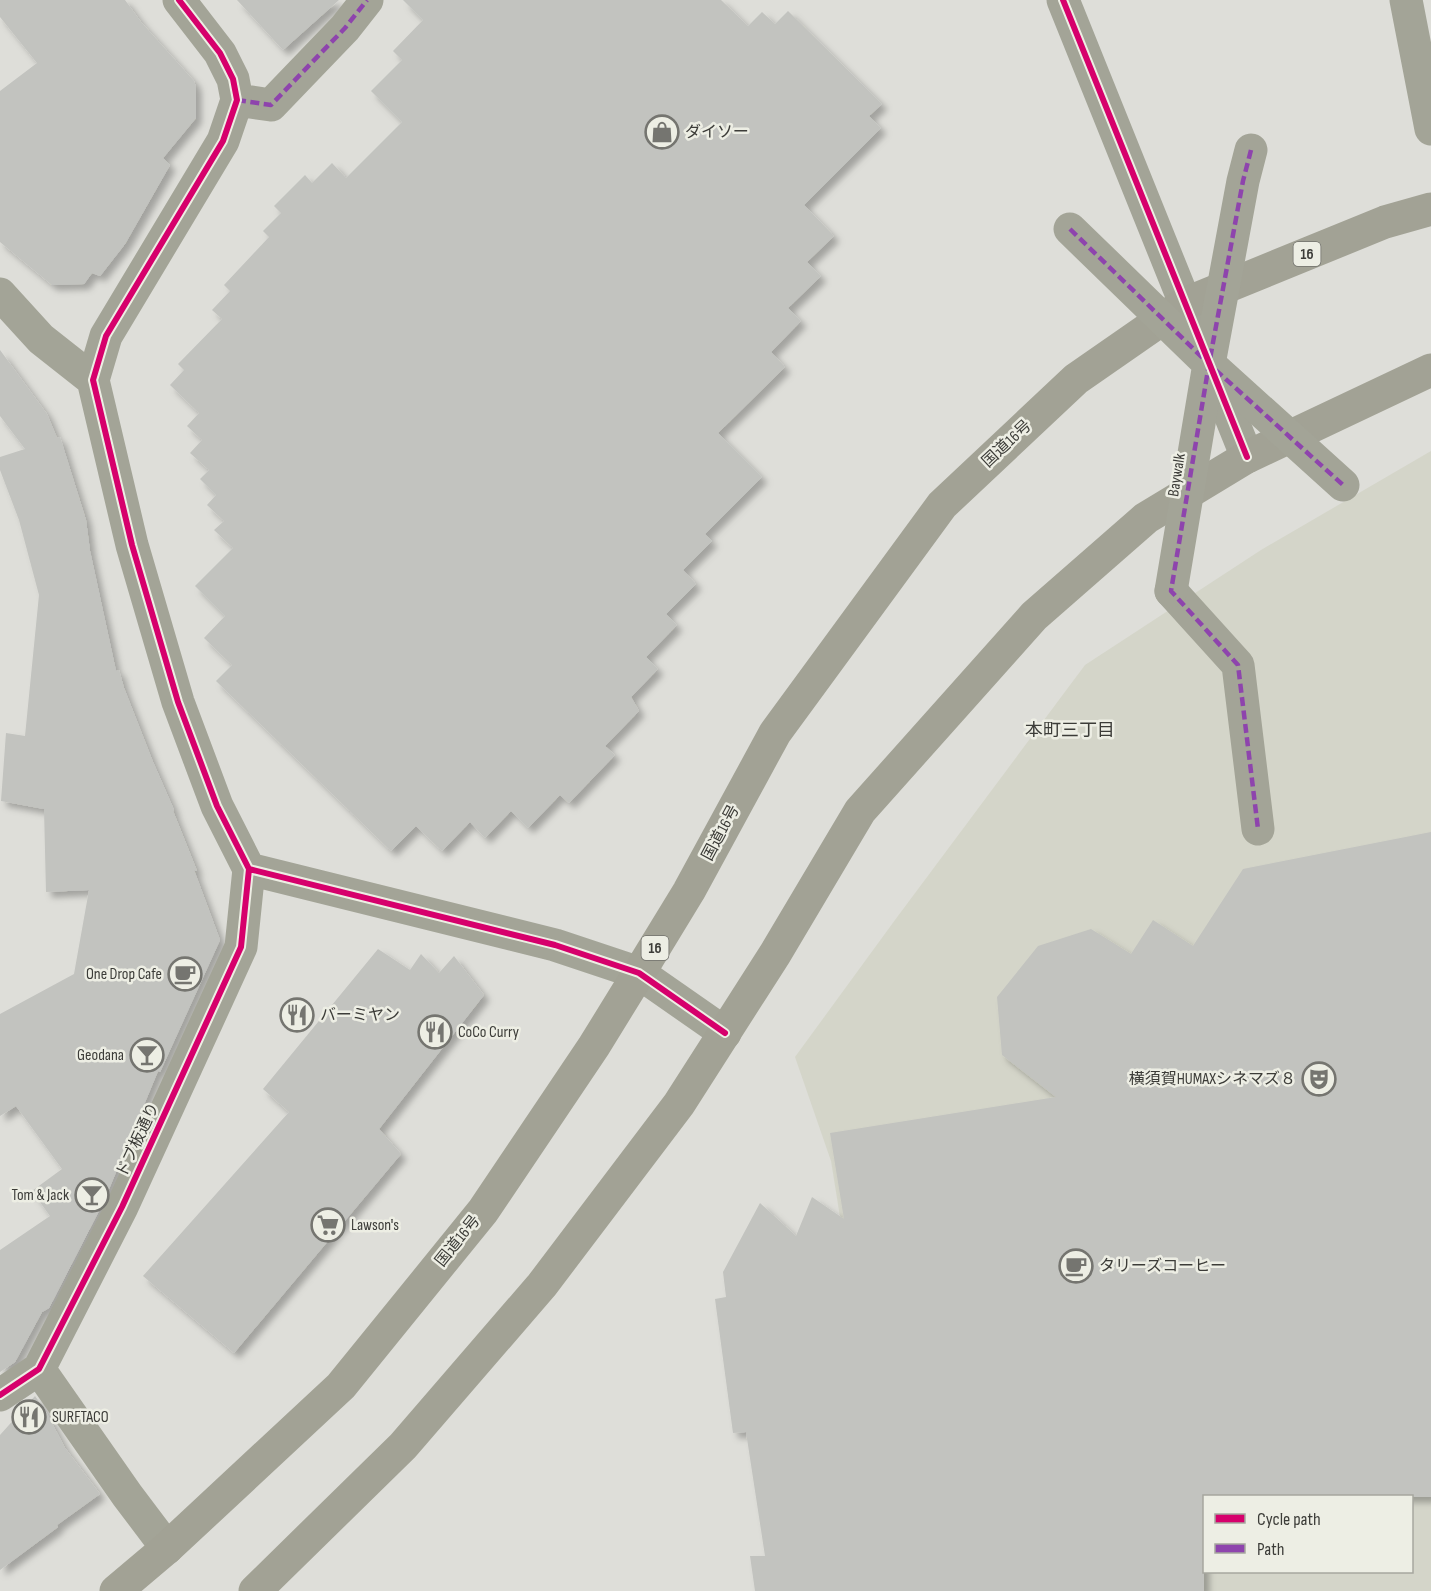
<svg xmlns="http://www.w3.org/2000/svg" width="1431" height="1591" font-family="'Sofia Sans Condensed','Noto Sans JP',sans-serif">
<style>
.built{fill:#d4d5c9;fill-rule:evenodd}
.building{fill:#c2c3bf;filter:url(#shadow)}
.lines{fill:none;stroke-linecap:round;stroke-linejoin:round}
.minor{stroke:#a3a497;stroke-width:33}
.highway{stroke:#a2a295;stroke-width:33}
.minor-bridge{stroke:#a3a497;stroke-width:33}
.quiet{stroke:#8e44ad;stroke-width:4.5;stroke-dasharray:9 4.5;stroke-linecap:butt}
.cycleway-casing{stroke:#edeee4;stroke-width:10}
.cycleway{stroke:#d6006c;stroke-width:6}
.labels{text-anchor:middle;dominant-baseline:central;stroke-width:5;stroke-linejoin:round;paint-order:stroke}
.shield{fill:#edeee4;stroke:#71716c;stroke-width:1.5}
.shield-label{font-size:15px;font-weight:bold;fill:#3c3c38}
.poi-label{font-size:16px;fill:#3c3c38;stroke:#edeee4;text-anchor:start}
.street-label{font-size:16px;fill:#3c3c38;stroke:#edeee4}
.neighbourhood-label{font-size:18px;fill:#3c3c38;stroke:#edeee4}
</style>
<defs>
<filter id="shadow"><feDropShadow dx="5.5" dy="5.5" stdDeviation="3" flood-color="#0004"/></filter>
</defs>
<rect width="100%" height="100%" fill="#deded9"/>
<path class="built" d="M 1431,451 L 1431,1591 L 900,1591 L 831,1161 L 795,1057 L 895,920 L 1085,665 L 1261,550 ZM 1204,1496 L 1412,1496 L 1412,1572 L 1204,1572 Z"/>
<path class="building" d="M 0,0 L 125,0 L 141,22 L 194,81 L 196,87 L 196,118 L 163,158 L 170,165 L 125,244 L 100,276 L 92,273 L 84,284 L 52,285 L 0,242 L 0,91 L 37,63 L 0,17 Z
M 237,0 L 339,0 L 283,50 Z
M 403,0 L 721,0 L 748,26 L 762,12 L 775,24 L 788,11 L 882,104 L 869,116 L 881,128 L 804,205 L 834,236 L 807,262 L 821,276 L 788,308 L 801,321 L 771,352 L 785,367 L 718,433 L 762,477 L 705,534 L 712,541 L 683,570 L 696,584 L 666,614 L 677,625 L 646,657 L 658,669 L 631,697 L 639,711 L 605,746 L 615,755 L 569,803 L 560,795 L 528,828 L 511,811 L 485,838 L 470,822 L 442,851 L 416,826 L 391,851 L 216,681 L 232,665 L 204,638 L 225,616 L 195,586 L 233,548 L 214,530 L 224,521 L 207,505 L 216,495 L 200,479 L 209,470 L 190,453 L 202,440 L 187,426 L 199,413 L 170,385 L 184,370 L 178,364 L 222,319 L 212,310 L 230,291 L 224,285 L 269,237 L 263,231 L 281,213 L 274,206 L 305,175 L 312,183 L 332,163 L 346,178 L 402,122 L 371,91 L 402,60 L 393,51 L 423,20 Z
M 0,350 L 47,414 L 57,438 L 60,437 L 86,520 L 90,551 L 116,671 L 119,670 L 124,688 L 153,762 L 174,810 L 173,811 L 197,871 L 194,870 L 220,940 L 160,1072 L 158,1071 L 104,1201 L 49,1308 L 42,1312 L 15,1362 L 0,1372 L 0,1250 L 50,1216 L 32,1191 L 62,1169 L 16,1106 L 0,1116 L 0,1014 L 74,974 L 89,890 L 46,892 L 44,809 L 1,801 L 6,733 L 25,736 L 39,595 L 19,520 L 0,470 L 0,457 L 25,449 L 0,416 Z
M 1431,832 L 1431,1497 L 1204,1497 L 1204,1591 L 755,1591 L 750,1556 L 765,1556 L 746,1432 L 733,1433 L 715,1299 L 726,1297 L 723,1272 L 760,1203 L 796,1236 L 812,1197 L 844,1219 L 830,1133 L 1056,1097 L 1002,1055 L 997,997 L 1038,946 L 1091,929 L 1131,954 L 1153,920 L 1193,946 L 1243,869 Z
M 378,949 L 410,970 L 421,954 L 439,973 L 454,956 L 484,995 L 379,1129 L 401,1154 L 234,1353 L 143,1276 L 289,1112 L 263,1089 Z
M 35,1396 L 45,1410 L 65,1448 L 100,1494 L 57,1525 L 58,1527 L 0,1570 L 0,1435 Z"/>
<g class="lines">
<path class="minor" d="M 179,0 L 220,53 L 233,79 L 237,100 L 223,141 L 106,336 L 93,380 L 132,545 L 178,702 L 217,806 L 249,869 L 555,945 L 639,973 L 725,1033
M 1063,0 L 1247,457
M 1406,0 L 1431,129
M 237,100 L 271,105 L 345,28 L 367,0
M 0,294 L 41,339 L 93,380
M 1171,591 L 1238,665 L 1258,829
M 39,1369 L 127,1495 L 167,1548
M 0,1395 L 39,1369 L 122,1207 L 241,947 L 249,869"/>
<path class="highway" d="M 116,1591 L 167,1548 L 341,1386 L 483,1211 L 594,1046 L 639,973 L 689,891 L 775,733 L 942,505 L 1076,379 L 1184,304 L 1385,222 L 1431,209
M 255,1591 L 403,1446 L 542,1285 L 679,1104 L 775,954 L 860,811 L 1034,616 L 1146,518 L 1247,457 L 1431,370"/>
<path class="minor-bridge" d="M 1070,229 L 1209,364 L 1343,485
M 1171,591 L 1209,364 L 1243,181 L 1251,150"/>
<path class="quiet" d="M 237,100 L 271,105 L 345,28 L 367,0
M 1251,150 L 1243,181 L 1209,364 L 1171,591 L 1238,665 L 1258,829
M 1070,229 L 1209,364 L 1343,485"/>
<defs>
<path id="cycleway" d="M 179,0 L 220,53 L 233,79 L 237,100 L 223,141 L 106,336 L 93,380 L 132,545 L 178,702 L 217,806 L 249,869 L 555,945 L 639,973 L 725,1033
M 1063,0 L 1247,457
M 0,1395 L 39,1369 L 122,1207 L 241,947 L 249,869"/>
</defs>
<use href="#cycleway" class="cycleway-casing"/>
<use href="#cycleway" class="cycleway"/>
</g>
<defs>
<symbol id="shop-ring" viewBox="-11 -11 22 22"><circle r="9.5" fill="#edeee4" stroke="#757570" stroke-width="1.5"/><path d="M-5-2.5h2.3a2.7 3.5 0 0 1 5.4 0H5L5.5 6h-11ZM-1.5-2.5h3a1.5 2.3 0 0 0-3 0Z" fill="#757570"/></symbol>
<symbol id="cafe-ring" viewBox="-11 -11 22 22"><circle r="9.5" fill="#edeee4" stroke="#757570" stroke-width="1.5"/><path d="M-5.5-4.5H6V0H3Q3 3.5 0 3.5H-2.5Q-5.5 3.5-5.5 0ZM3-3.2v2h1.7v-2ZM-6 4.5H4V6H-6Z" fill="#757570"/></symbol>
<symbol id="restaurant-ring" viewBox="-11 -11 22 22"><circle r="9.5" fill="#edeee4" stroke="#757570" stroke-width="1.5"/><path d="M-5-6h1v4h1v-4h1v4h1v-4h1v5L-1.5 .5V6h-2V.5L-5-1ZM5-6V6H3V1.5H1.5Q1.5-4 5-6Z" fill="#757570"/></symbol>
<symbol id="bar-ring" viewBox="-11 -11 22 22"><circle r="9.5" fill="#edeee4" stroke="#757570" stroke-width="1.5"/><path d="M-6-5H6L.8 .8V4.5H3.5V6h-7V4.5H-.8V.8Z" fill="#757570"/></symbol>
<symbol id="theatre-ring" viewBox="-11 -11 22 22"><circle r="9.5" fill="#edeee4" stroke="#757570" stroke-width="1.5"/><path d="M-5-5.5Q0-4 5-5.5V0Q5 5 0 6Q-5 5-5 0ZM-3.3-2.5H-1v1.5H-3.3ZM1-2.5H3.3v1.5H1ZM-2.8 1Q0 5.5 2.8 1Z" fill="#757570"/></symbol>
<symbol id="supermarket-ring" viewBox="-11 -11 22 22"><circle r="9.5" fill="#edeee4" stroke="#757570" stroke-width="1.5"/><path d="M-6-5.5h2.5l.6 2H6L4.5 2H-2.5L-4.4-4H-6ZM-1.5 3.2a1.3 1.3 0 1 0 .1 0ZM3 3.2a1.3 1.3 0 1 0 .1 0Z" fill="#757570"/></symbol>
</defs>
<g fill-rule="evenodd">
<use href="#shop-ring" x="643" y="113" width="38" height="38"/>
<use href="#cafe-ring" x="166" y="955" width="38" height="38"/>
<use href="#restaurant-ring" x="278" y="996" width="38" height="38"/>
<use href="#restaurant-ring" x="416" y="1013" width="38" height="38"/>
<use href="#bar-ring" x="128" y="1036" width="38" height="38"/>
<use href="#theatre-ring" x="1300" y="1060" width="38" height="38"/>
<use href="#bar-ring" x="73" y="1176" width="38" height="38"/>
<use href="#supermarket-ring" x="309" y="1206" width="38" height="38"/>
<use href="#cafe-ring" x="1057" y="1247" width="38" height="38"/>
<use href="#restaurant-ring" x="10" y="1398" width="38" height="38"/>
</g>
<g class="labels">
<g class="shield">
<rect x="1293.5" y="242" width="27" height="24" rx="4.5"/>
<rect x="641.5" y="936" width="27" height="24" rx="4.5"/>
</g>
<g class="shield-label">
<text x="1307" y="254">16</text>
<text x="655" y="948">16</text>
</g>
<g class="poi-label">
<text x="685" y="132">ダイソー</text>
<text x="162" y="974" text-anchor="end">One Drop Cafe</text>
<text x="320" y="1015">バーミヤン</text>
<text x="458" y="1032">CoCo Curry</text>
<text x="124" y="1055" text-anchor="end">Geodana</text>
<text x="1296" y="1079" text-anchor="end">横須賀HUMAXシネマズ８</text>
<text x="69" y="1195" text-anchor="end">Tom &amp; Jack</text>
<text x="351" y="1225">Lawson's</text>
<text x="1099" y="1266">タリーズコーヒー</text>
<text x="52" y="1417">SURFTACO</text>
</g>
<g class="street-label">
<text transform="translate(1007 444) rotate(-43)">国道16号</text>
<text transform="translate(1177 475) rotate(-81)">Baywalk</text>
<text transform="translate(721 833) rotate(-62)">国道16号</text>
<text transform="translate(138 1140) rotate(-65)">ドブ板通り</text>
<text transform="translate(458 1241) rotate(-51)">国道16号</text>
</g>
<g class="neighbourhood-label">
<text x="1070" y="730">本町三丁目</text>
</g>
</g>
<rect x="1203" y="1495" width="210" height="78" fill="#edeee4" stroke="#a6a79f" stroke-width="1.5"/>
<rect x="1215" y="1514" width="30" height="9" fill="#d6006c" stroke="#a6a79f" stroke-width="1.5"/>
<text x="1257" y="1525" font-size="18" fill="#3c3c38">Cycle path</text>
<rect x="1215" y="1544" width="30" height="9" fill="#8e44ad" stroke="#a6a79f" stroke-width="1.5"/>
<text x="1257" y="1555" font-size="18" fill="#3c3c38">Path</text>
</svg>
